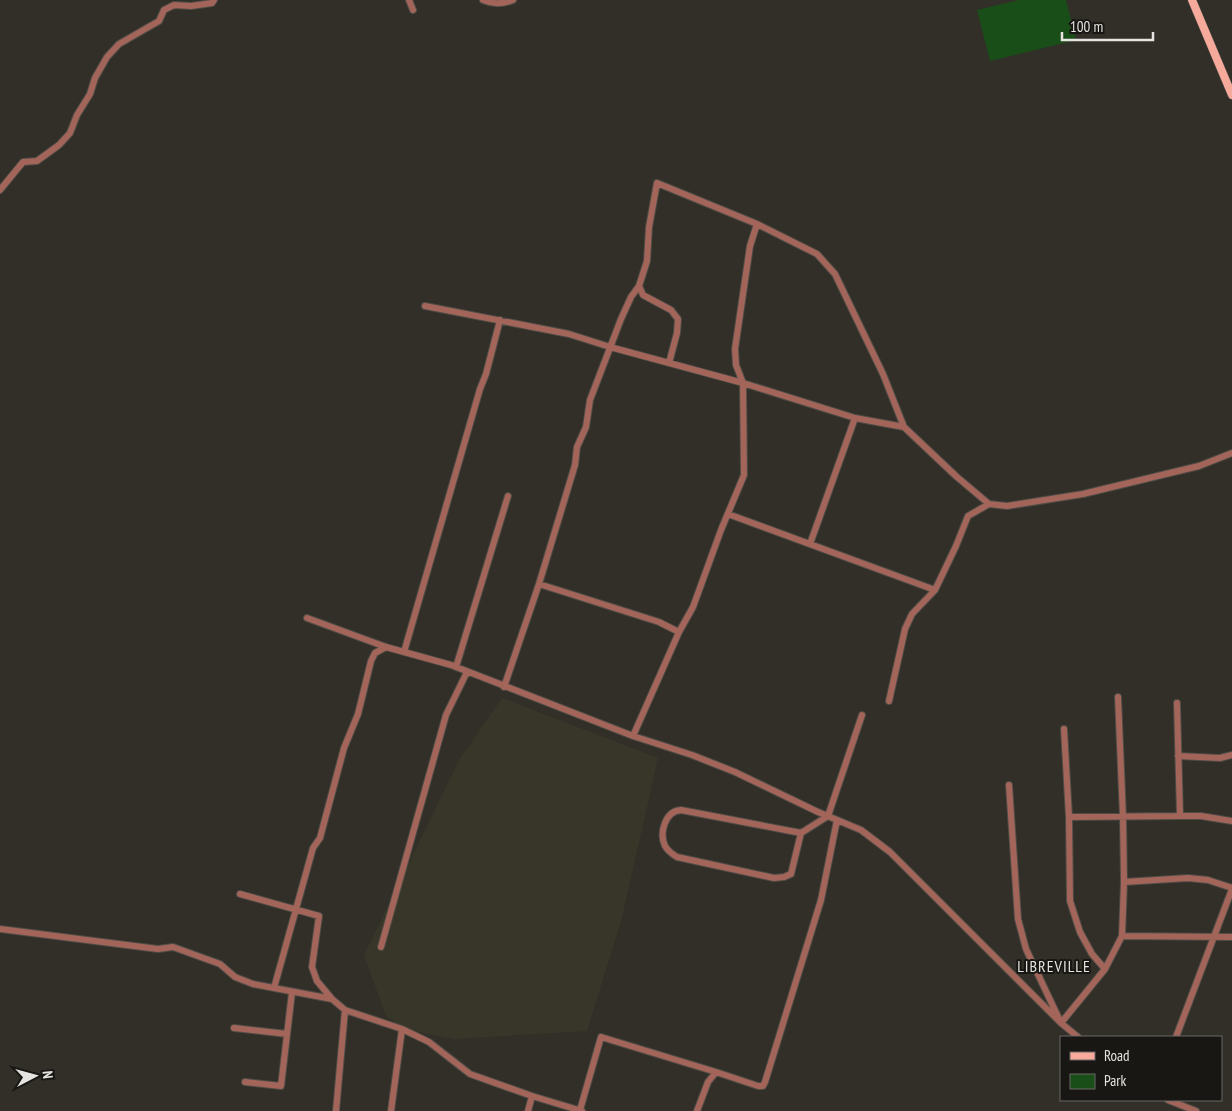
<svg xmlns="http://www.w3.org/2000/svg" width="1232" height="1111" font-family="'PT Sans Narrow',sans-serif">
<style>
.built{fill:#383628}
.green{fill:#1a4e19}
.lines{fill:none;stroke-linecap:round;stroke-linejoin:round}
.minor-casing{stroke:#4e4c45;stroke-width:8}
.major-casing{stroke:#4e4c45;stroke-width:9}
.minor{stroke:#a3655a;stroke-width:6}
.major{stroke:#f6aa9c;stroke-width:8}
.labels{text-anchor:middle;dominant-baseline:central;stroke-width:4;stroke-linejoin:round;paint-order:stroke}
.quarter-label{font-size:16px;letter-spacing:1px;fill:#e5e4e0;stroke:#181714}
</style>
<rect width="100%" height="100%" fill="#312f28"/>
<path class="built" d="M 502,698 L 658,758 L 622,918 L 587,1031 L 455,1039 L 406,1030 L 386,1016 L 364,955 L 459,760 Z"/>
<path class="green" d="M 1019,0 L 1066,0 L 1076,40 L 990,61 L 977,10 Z"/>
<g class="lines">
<defs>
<path id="minor" d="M 409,0 L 413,10
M 483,0 C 492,4 503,4 513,0
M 0,190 L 23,162 L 37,161 L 59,145 L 70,133 L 77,115 L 90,94 L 95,78 L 107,57 L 119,44 L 159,21 L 164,10 L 174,5 L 191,6 L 212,3 L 214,0
M 639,286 L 643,295 L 671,310 L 678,319 L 677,333 L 669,363
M 425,306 L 569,334 L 610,347 L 743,383 L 855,418 L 904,427 L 957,477 L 989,504 L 1007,506 L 1083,494 L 1199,466 L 1232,453
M 728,514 L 935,590
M 810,544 L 855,418
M 539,584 L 659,622 L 679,632
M 307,618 L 386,647 L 451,665 L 633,736 L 692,755 L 735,772 L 818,812 L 861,830 L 890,852 L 1061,1023 L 1078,1037
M 404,652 L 480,389 L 486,374 L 500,320
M 456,667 L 508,496
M 504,687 L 539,584 L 575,465 L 577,447 L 586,427 L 590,400 L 621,319 L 631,297 L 639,286 L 647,261 L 649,227 L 657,183 L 757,224 L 817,254 L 835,274 L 883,374 L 904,427
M 889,701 L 905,629 L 912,614 L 935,590 L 956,546 L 968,516 L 989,504
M 1177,703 L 1180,816
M 1064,729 L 1069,817 L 1070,901 L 1080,932 L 1092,954 L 1105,969
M 633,736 L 679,632 L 693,607 L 721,530 L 744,475 L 743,383 L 736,365 L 735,349 L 750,246 L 757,224
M 1178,756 L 1220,758 L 1232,755
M 1009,785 L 1018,919 L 1026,949 L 1061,1023 L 1105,969 L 1122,936 L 1124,882 L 1123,817 L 1118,697
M 1069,817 L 1180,816 L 1201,816 L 1232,821
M 801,833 L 791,874 L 784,877 L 774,878 L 677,857 C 672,854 668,851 665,846 C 659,833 665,811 681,810 L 801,833 L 828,816 L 862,715
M 1124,882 L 1188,878 L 1208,880 L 1232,888
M 240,894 L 319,916 L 312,967 L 317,981 L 332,999
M 0,929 L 158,949 L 173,947 L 220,964 L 235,977 L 253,984 L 332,999 L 345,1010 L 402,1029 L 429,1042 L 470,1074 L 532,1096 L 582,1111
M 1122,936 L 1232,937
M 381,947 L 446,715 L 467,672
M 274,988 L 313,848 L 320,838 L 344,748 L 358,714 L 371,661 L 375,653 L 386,647
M 234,1028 L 287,1034
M 1176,1037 L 1232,889
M 245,1082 L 281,1086 L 292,992
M 1168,1100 L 1196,1111
M 580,1110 L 601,1037 L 716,1072
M 336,1111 L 345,1010
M 391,1111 L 402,1029
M 528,1111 L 532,1096
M 697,1111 L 708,1082 L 716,1072 L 758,1086 L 763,1086 L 765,1082 L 821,900 L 837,820"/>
<path id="major" d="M 1192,0 L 1232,95"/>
</defs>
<use href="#minor" class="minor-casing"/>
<use href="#major" class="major-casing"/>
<use href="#minor" class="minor"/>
<use href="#major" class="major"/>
</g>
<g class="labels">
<g class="quarter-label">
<text x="1054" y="966">LIBREVILLE</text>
</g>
</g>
<rect x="1060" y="1036" width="162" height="65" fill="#181714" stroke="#6a6966"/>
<rect x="1070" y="1052" width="25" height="8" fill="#f6aa9c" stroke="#6a6966"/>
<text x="1104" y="1061" font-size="15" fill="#e5e4e0">Road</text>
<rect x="1070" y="1074" width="25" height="15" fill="#1a4e19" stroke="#6a6966"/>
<text x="1104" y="1086" font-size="15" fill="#e5e4e0">Park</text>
<g transform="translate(35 1076) rotate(84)" stroke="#181714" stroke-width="4" paint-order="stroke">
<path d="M0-4L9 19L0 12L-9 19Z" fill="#e5e4e0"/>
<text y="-8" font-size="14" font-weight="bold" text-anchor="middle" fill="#e5e4e0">N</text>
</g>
<path d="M1062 32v8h91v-8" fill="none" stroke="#e5e4e0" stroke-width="2.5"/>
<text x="1070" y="32" font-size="15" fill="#e5e4e0" stroke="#181714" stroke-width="4" paint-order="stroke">100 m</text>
</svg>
